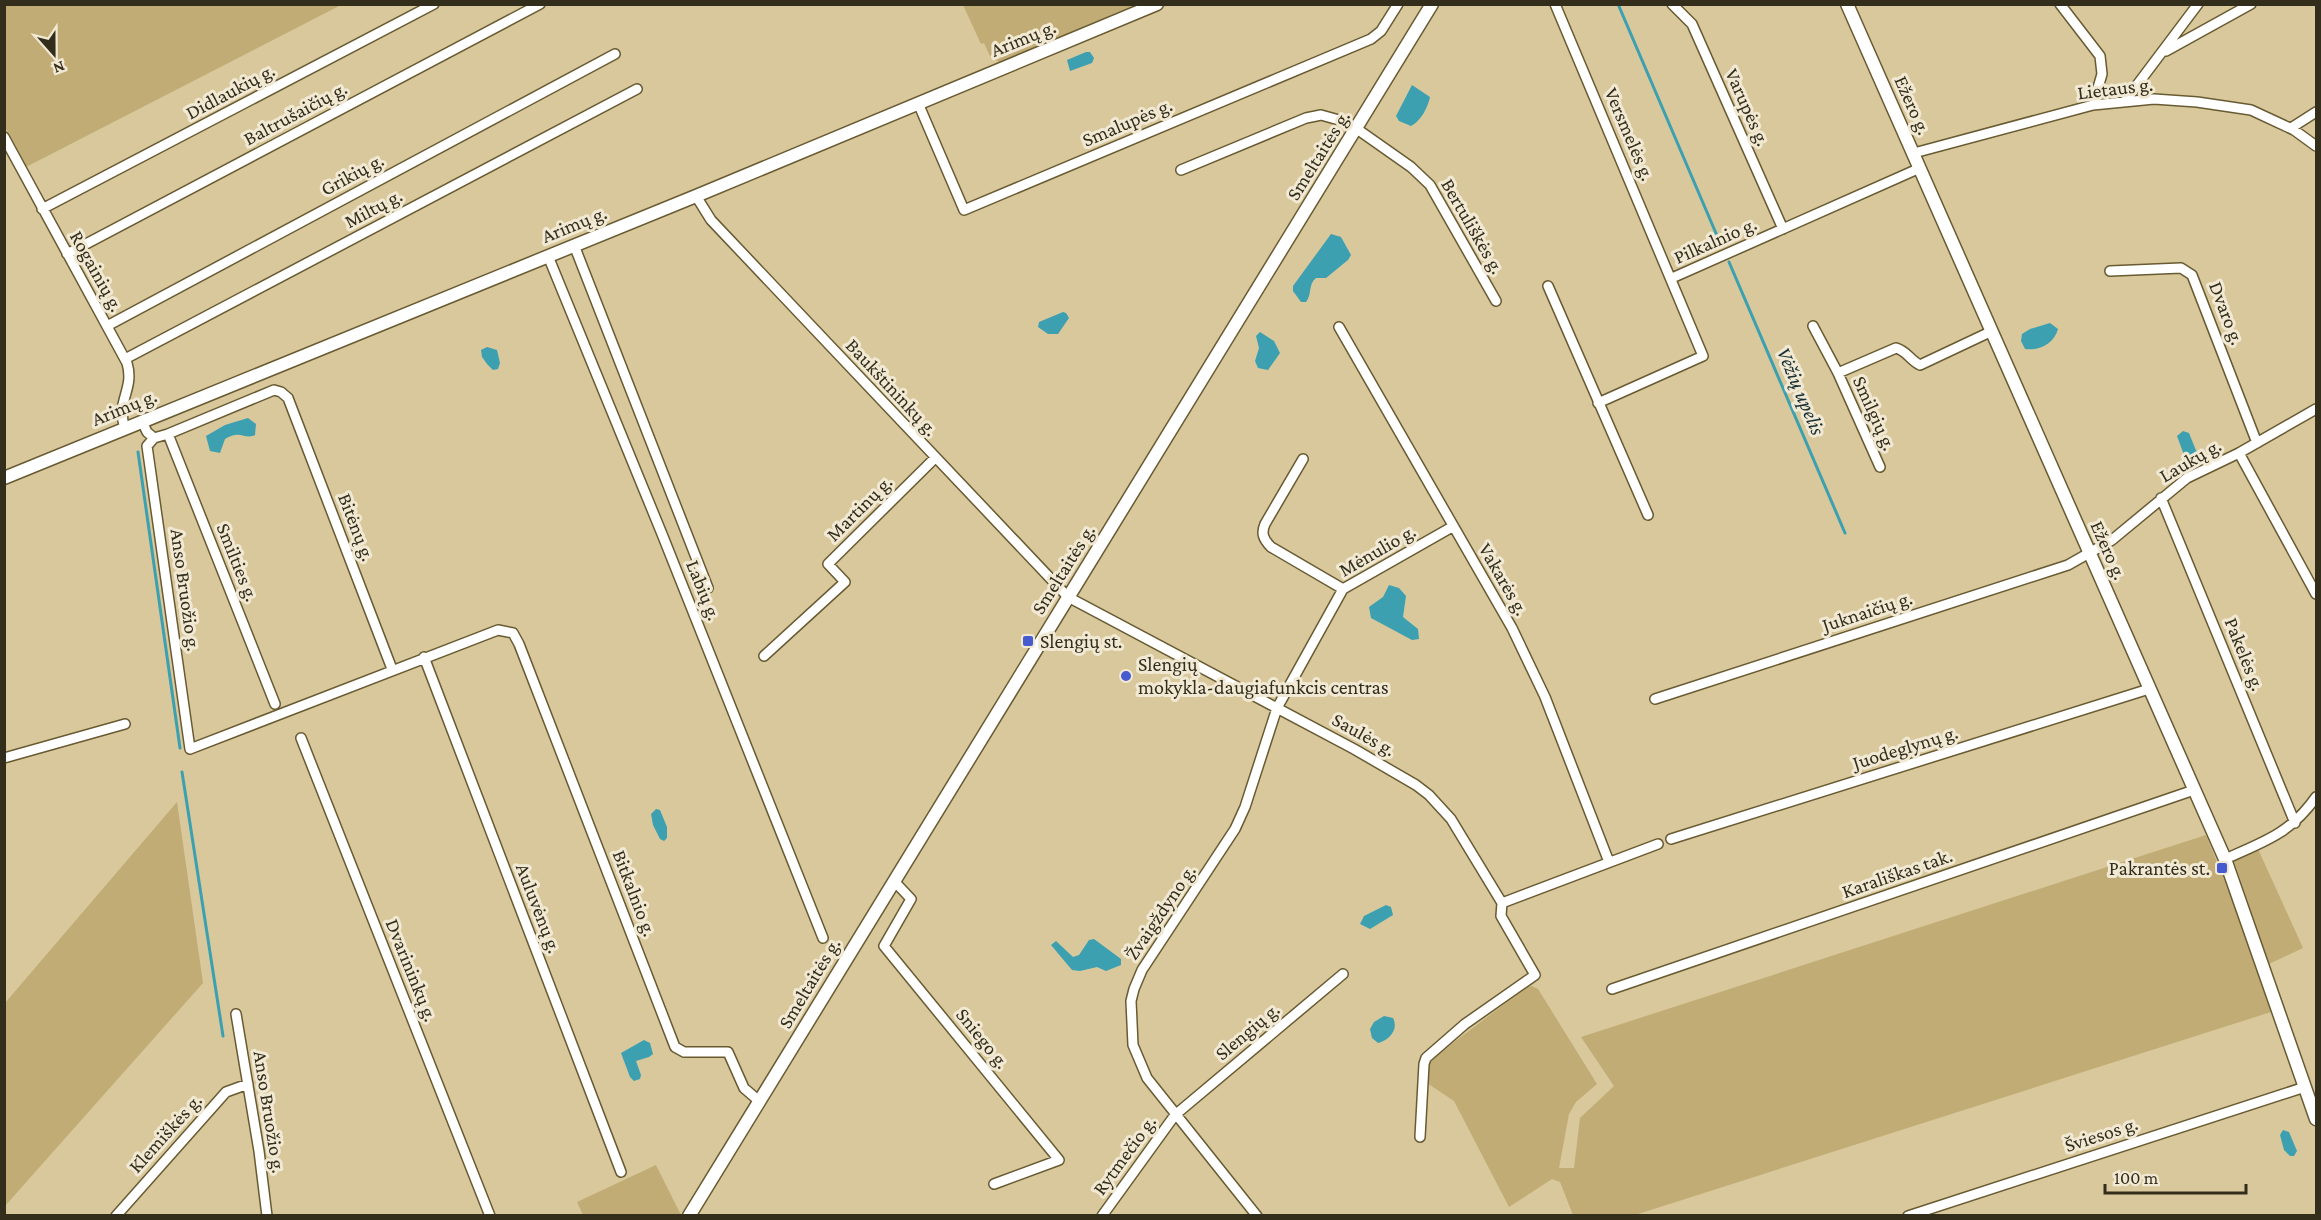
<svg xmlns="http://www.w3.org/2000/svg" width="2321" height="1220" font-family="'Crimson Pro',serif">
<style>
.green{fill:#c0ac74}
.water{fill:#3ca0b1}
.lines{fill:none;stroke-linecap:round;stroke-linejoin:round}
.stream{stroke:#3ca0b1;stroke-width:3}
.street-casing{stroke:#685a31;stroke-width:12}
.secondary-casing{stroke:#685a31;stroke-width:15}
.street{stroke:#fff;stroke-width:9}
.secondary{stroke:#fff;stroke-width:12}
.poi-dot{fill:#455bcf;stroke:#f1e9d3;stroke-width:2}
.labels{text-anchor:middle;dominant-baseline:central;stroke-width:6;stroke-linejoin:round;paint-order:stroke}
.street-label{font-size:20px;fill:#332d1b;stroke:#f1e9d3}
.poi-label{font-size:20px;fill:#332d1b;stroke:#f1e9d3;text-anchor:start}
.water-label{font-size:21px;font-style:italic;fill:#182f33;stroke:#f1e9d3}
</style>
<rect width="100%" height="100%" fill="#d8c89c"/>
<path class="green" d="M 4,5 L 5,4 L 341,5 L 26,167 L 5,127 Z
M 963,5 L 1144,5 L 1000,62 L 991,58 L 984,43 L 981,44 Z
M 177,802 L 203,983 L 5,1206 L 5,1003 Z
M 2206,835 L 2234,904 L 2271,1012 L 1635,1215 L 1573,1215 L 1560,1182 L 1552,1179 L 1509,1207 L 1454,1101 L 1427,1083 L 1428,1065 L 1433,1058 L 1527,987 L 1532,986 L 1538,989 L 1597,1084 L 1576,1102 L 1569,1114 L 1559,1168 L 1574,1168 L 1580,1118 L 1614,1086 L 1581,1037 Z
M 2258,849 L 2303,948 L 2269,964 L 2234,861 Z
M 656,1165 L 681,1215 L 583,1215 L 577,1202 Z"/>
<path class="water" d="M 1086,52 L 1090,52 L 1094,58 L 1092,63 L 1070,71 L 1067,60 Z
M 1412,85 L 1430,97 C 1428,107 1421,121 1411,126 L 1399,121 L 1396,116 Z
M 1331,234 L 1341,237 L 1351,255 L 1348,260 L 1326,278 L 1316,278 C 1308,284 1312,295 1306,302 L 1301,302 L 1293,291 L 1293,286 Z
M 1063,312 L 1066,313 L 1069,318 L 1058,334 L 1048,334 L 1038,327 L 1039,322 Z
M 2050,323 L 2058,329 C 2054,344 2039,351 2025,349 L 2021,341 L 2022,334 L 2030,329 Z
M 1260,332 L 1274,341 L 1280,353 L 1268,370 L 1258,368 L 1255,361 L 1259,348 L 1256,336 Z
M 487,347 L 497,350 L 500,363 L 498,369 L 493,370 L 487,364 L 482,357 L 481,350 Z
M 248,418 L 256,424 L 255,435 C 245,440 240,429 225,439 L 220,453 L 210,451 L 206,436 L 225,425 Z
M 2183,431 L 2189,433 L 2197,453 L 2191,458 L 2184,455 L 2177,436 Z
M 1389,585 L 1399,588 L 1406,596 L 1403,617 L 1418,629 L 1419,639 L 1412,640 L 1371,618 L 1369,607 L 1383,597 Z
M 656,809 L 660,810 L 667,827 L 667,838 L 664,841 L 660,839 L 653,825 L 651,814 Z
M 1386,905 L 1391,907 L 1393,915 L 1370,929 L 1360,924 L 1364,916 Z
M 1094,939 L 1121,959 L 1121,965 L 1106,971 L 1097,967 L 1080,971 L 1072,970 L 1051,945 L 1056,941 L 1073,957 L 1079,955 L 1089,940 Z
M 1384,1016 L 1393,1018 C 1399,1030 1389,1040 1378,1043 L 1372,1038 L 1370,1029 L 1374,1022 Z
M 644,1040 L 650,1043 L 653,1054 L 649,1057 L 636,1061 L 641,1075 L 640,1079 L 634,1081 L 630,1077 L 621,1053 Z
M 2283,1130 L 2289,1132 L 2297,1151 L 2294,1156 L 2290,1156 L 2284,1150 L 2280,1135 Z"/>
<g class="lines">
<path class="stream" d="M 1618,4 L 1721,245
M 1729,262 L 1845,533
M 138,452 L 180,748
M 182,772 L 223,1036"/>
<defs>
<path id="street" d="M 1555,4 L 1703,356 L 1598,403
M 1672,4 L 1692,24 L 1783,229
M 2060,4 L 2100,56 L 2102,74 L 2093,105
M 2166,51 L 2251,4
M 2125,101 L 2198,4
M 918,103 L 964,210 L 1371,39 L 1381,31 L 1398,4
M 2291,128 L 2316,112
M 4,137 L 127,363 C 135,390 115,401 125,428
M 1914,153 L 2093,105 L 2154,99 L 2197,102 L 2251,110 L 2294,130 L 2316,146
M 1181,170 L 1306,118 L 1321,115 L 1339,120 L 1357,129 L 1411,167 L 1430,185 L 1496,301
M 696,196 L 711,220 L 1068,597 L 1354,749 L 1416,785 L 1429,795 L 1451,819 L 1502,903
M 42,209 L 434,4
M 574,245 L 708,588
M 67,254 L 540,4
M 548,256 L 662,534 L 823,938
M 2110,271 L 2181,268 L 2192,275 L 2257,443
M 1672,278 L 1920,168
M 1548,286 L 1648,515
M 107,326 L 615,54
M 1813,326 L 1838,373 L 1880,467
M 1339,327 L 1512,628 L 1545,697 L 1609,862
M 125,359 L 637,89
M 1838,373 L 1896,348 C 1907,351 1910,360 1920,365 L 1990,332
M 142,421 L 147,432 L 154,438 L 168,434 L 274,390 L 281,392 L 288,398 L 392,669
M 168,434 L 275,704
M 154,438 L 147,446 L 190,749 L 498,630 L 513,633 L 519,644 L 675,1047 L 684,1052 L 728,1052 L 744,1088 L 759,1101
M 2239,453 L 2316,594
M 1303,459 L 1265,524 C 1261,533 1263,539 1271,547 L 1343,589
M 2161,498 L 2295,823
M 764,656 L 845,582 L 828,564 L 935,458
M 424,657 L 621,1172
M 1655,699 L 2068,565 L 2112,540 L 2187,478 L 2239,453 L 2316,409
M 301,738 L 490,1216
M 4,758 L 125,724
M 1671,839 L 2149,689
M 2225,859 C 2264,842 2291,833 2316,797
M 894,881 L 911,899 L 884,946 L 1059,1160 L 994,1184
M 1502,903 L 1658,844
M 1612,989 L 2194,790
M 236,1014 L 259,1151 L 267,1216
M 1420,1137 L 1424,1064 L 1426,1058 L 1465,1024 L 1535,975 L 1501,916 L 1502,903
M 116,1216 L 226,1092 L 248,1084
M 1102,1216 L 1175,1115 L 1343,974
M 1257,1216 L 1147,1078 L 1133,1045 L 1131,1001 L 1134,989 L 1142,970 L 1235,829 L 1245,807 L 1277,708 L 1343,589 L 1452,527
M 1908,1216 L 2305,1087"/>
<path id="secondary" d="M 1847,4 L 2225,859 L 2316,1119
M 4,478 L 696,196 L 1157,4
M 689,1216 L 1432,4"/>
</defs>
<use href="#street" class="street-casing"/>
<use href="#secondary" class="secondary-casing"/>
<use href="#street" class="street"/>
<use href="#secondary" class="secondary"/>
</g>
<g class="poi-dot">
<rect x="1022" y="635" width="12" height="12" rx="3"/>
<circle cx="1126" cy="676" r="6"/>
<rect x="2216" y="862" width="12" height="12" rx="3"/>
</g>
<g class="labels">
<g class="street-label">
<text transform="translate(1023 38) rotate(-22)">Arimų g.</text>
<text transform="translate(2115 88) rotate(-7)">Lietaus g.</text>
<text transform="translate(230 91) rotate(-28)">Didlaukių g.</text>
<text transform="translate(1913 105) rotate(66)">Ežero g.</text>
<text transform="translate(1748 107) rotate(66)">Varupės g.</text>
<text transform="translate(295 113) rotate(-28)">Baltrušaičių g.</text>
<text transform="translate(1127 122) rotate(-23)">Smalupės g.</text>
<text transform="translate(1630 134) rotate(67)">Versmelės g.</text>
<text transform="translate(1318 155) rotate(-58)">Smeltaitės g.</text>
<text transform="translate(352 174) rotate(-28)">Grikių g.</text>
<text transform="translate(373 208) rotate(-28)">Miltų g.</text>
<text transform="translate(574 224) rotate(-22)">Arimų g.</text>
<text transform="translate(1473 226) rotate(60)">Bertuliškės g.</text>
<text transform="translate(1715 240) rotate(-24)">Pilkalnio g.</text>
<text transform="translate(97 271) rotate(61)">Rogainių g.</text>
<text transform="translate(2227 313) rotate(69)">Dvaro g.</text>
<text transform="translate(892 387) rotate(47)">Baukštininkų g.</text>
<text transform="translate(124 407) rotate(-22)">Arimų g.</text>
<text transform="translate(1875 413) rotate(66)">Smilgių g.</text>
<text transform="translate(2190 460) rotate(-30)">Laukų g.</text>
<text transform="translate(859 508) rotate(-45)">Martinų g.</text>
<text transform="translate(357 527) rotate(69)">Bitėnų g.</text>
<text transform="translate(1377 550) rotate(-30)">Mėnulio g.</text>
<text transform="translate(2109 550) rotate(66)">Ežero g.</text>
<text transform="translate(238 562) rotate(68)">Smilties g.</text>
<text transform="translate(1063 569) rotate(-58)">Smeltaitės g.</text>
<text transform="translate(1504 579) rotate(60)">Vakarės g.</text>
<text transform="translate(186 590) rotate(82)">Anso Bruožio g.</text>
<text transform="translate(704 590) rotate(68)">Labių g.</text>
<text transform="translate(1867 611) rotate(-18)">Juknaičių g.</text>
<text transform="translate(2245 654) rotate(68)">Pakelės g.</text>
<text transform="translate(1364 734) rotate(29)">Saulės g.</text>
<text transform="translate(1905 747) rotate(-17)">Juodeglynų g.</text>
<text transform="translate(1897 873) rotate(-19)">Karališkas tak.</text>
<text transform="translate(635 893) rotate(69)">Bitkalnio g.</text>
<text transform="translate(539 908) rotate(69)">Auluvėnų g.</text>
<text transform="translate(1160 912) rotate(-56)">Žvaigždyno g.</text>
<text transform="translate(412 970) rotate(68)">Dvarininkų g.</text>
<text transform="translate(809 983) rotate(-59)">Smeltaitės g.</text>
<text transform="translate(1247 1031) rotate(-40)">Slengių g.</text>
<text transform="translate(983 1038) rotate(51)">Sniego g.</text>
<text transform="translate(270 1112) rotate(81)">Anso Bruožio g.</text>
<text transform="translate(165 1133) rotate(-48)">Klemiškės g.</text>
<text transform="translate(2101 1134) rotate(-18)">Šviesos g.</text>
<text transform="translate(1124 1155) rotate(-54)">Rytmečio g.</text>
</g>
<g class="poi-label">
<text x="1040" y="641">Slengių st.</text>
<text x="1138" y="664">Slengių<tspan x="1138" dy="23">mokykla-daugiafunkcis centras</tspan></text>
<text x="2210" y="868" text-anchor="end">Pakrantės st.</text>
</g>
<g class="water-label">
<text transform="translate(1801 391) rotate(67)">Vėžių upelis</text>
</g>
</g>
<rect width="2321" height="1220" fill="none" stroke="#332d1b" stroke-width="12"/>
<g transform="translate(54 54) rotate(159)" stroke="#f1e9d3" stroke-width="4.5" paint-order="stroke">
<path d="M0-4.5L10 22L0 15L-10 22Z" fill="#332d1b"/>
<text y="-9" font-size="16" font-weight="bold" text-anchor="middle" fill="#332d1b">N</text>
</g>
<path d="M2105 1184v9h141v-9" fill="none" stroke="#332d1b" stroke-width="3"/>
<text x="2114" y="1184" font-size="18" fill="#332d1b" stroke="#f1e9d3" stroke-width="4.5" paint-order="stroke">100 m</text>
</svg>
